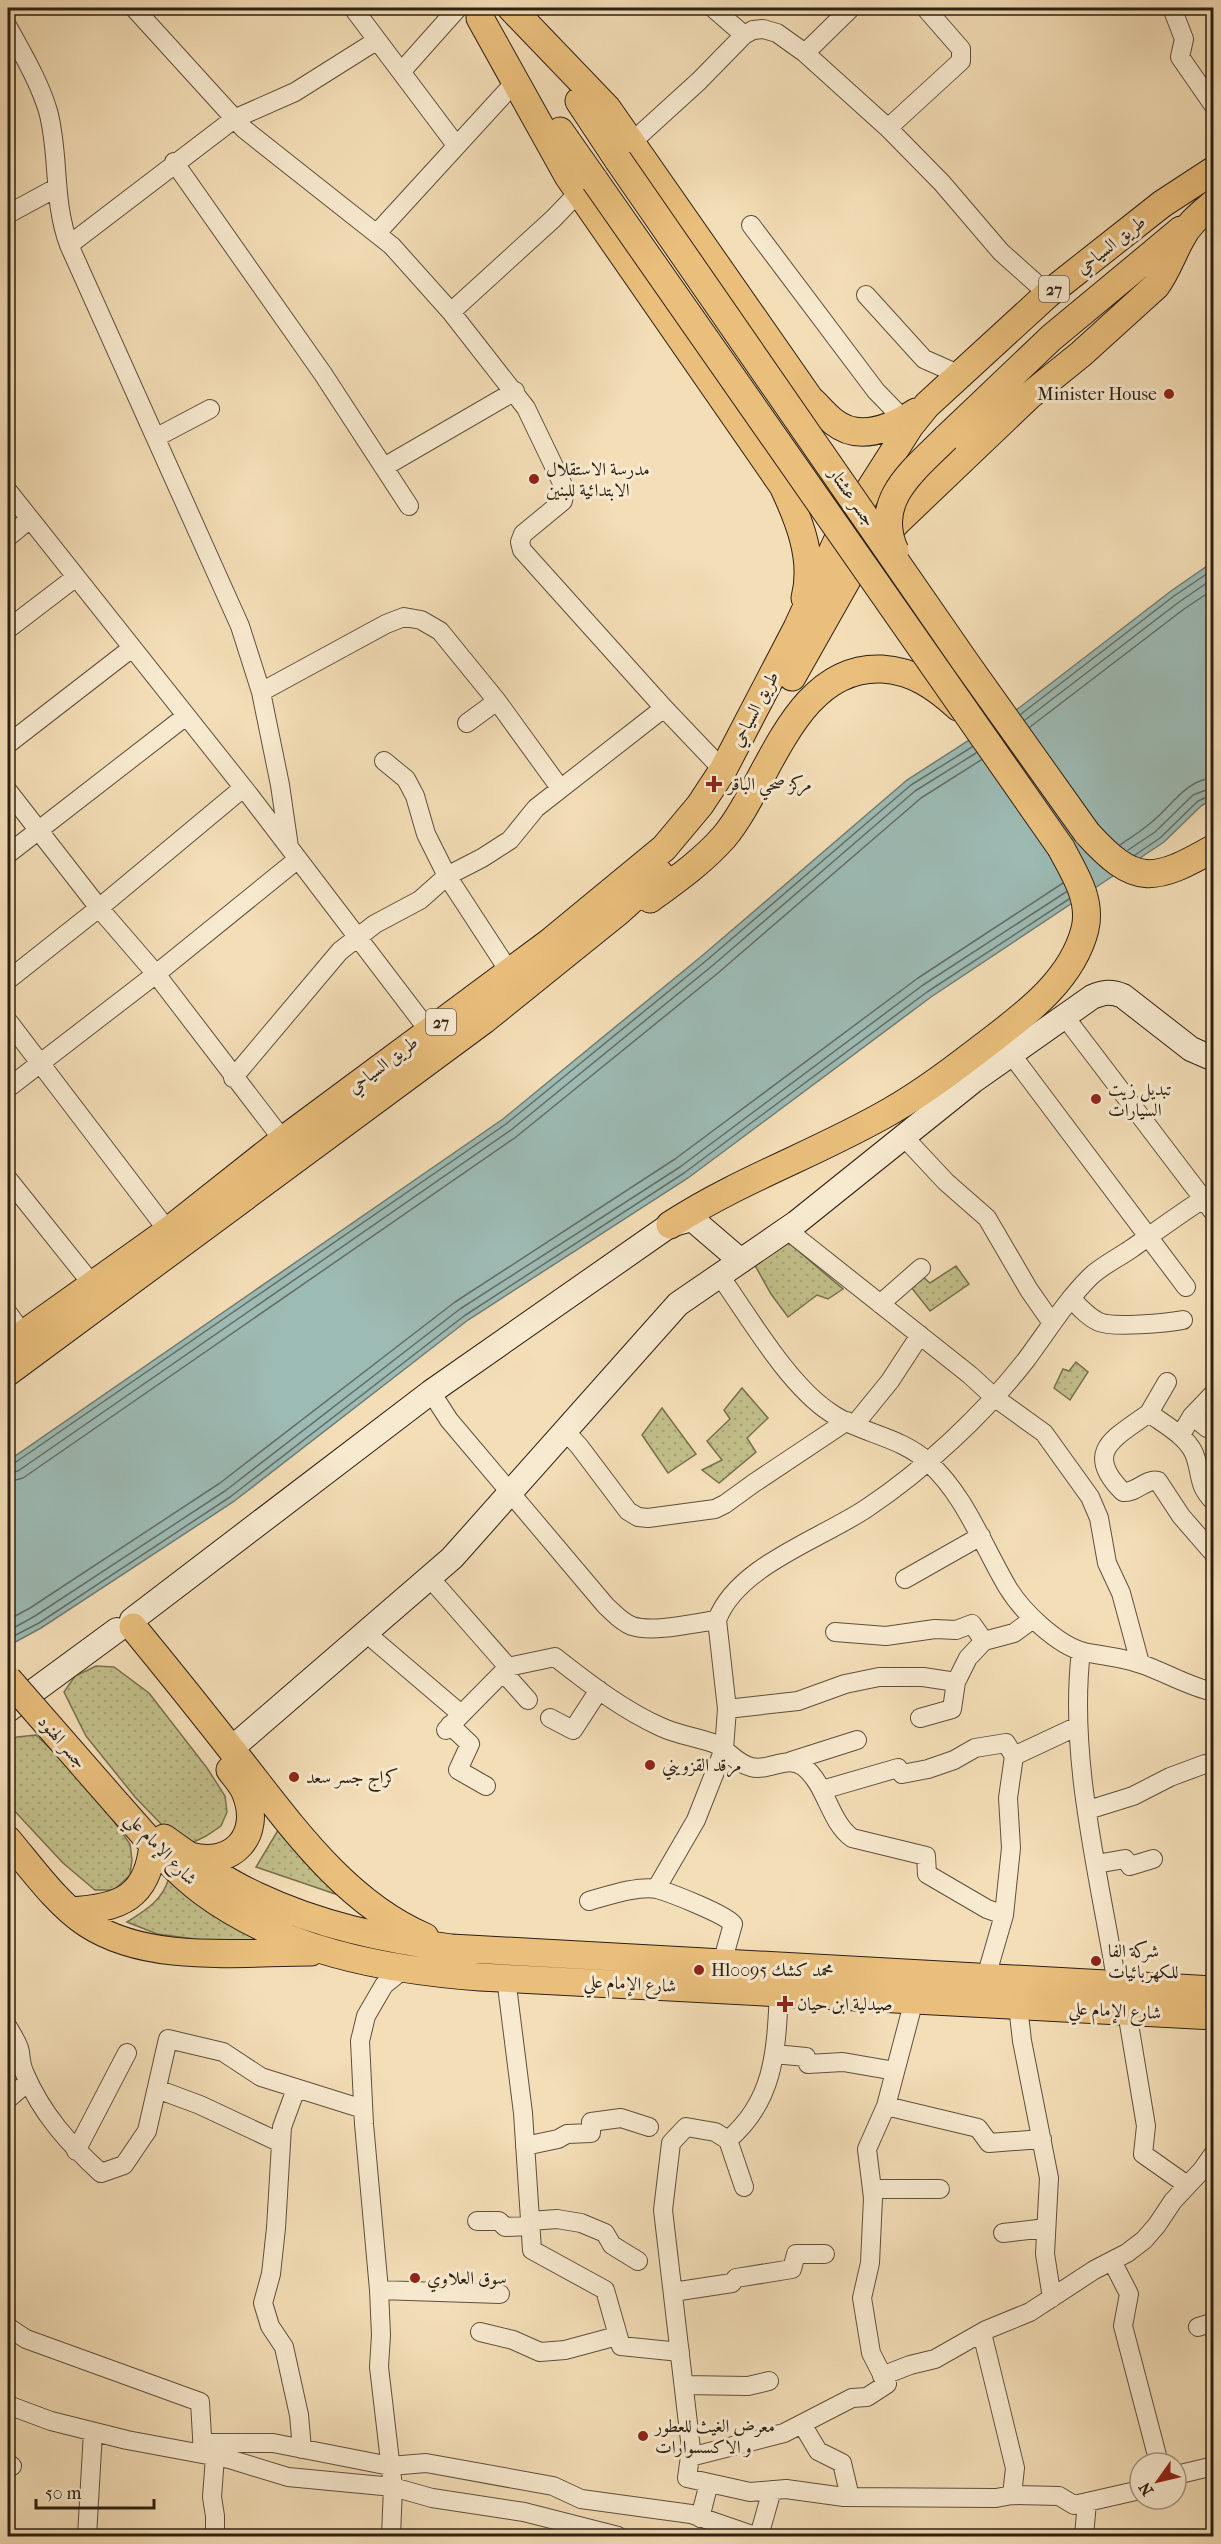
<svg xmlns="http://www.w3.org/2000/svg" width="1221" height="2544" font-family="'IM FELL French Canon',Amiri,serif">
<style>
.park{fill:url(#park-dots);stroke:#78704f;stroke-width:1.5}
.water{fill:#9dbbb5;stroke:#707d75;stroke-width:1.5}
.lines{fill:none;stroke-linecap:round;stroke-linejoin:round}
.shore{stroke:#656e64;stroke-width:1.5}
.street-casing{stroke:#5f503d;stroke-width:20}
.secondary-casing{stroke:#2d2014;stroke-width:26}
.primary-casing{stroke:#2d2014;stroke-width:29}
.street{stroke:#f8ead0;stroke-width:18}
.secondary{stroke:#f8ead0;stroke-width:24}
.primary{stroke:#eabf7c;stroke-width:27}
.primary-bridge-casing{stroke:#2d2014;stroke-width:29;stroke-linecap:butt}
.primary-bridge{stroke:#eabf7c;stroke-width:27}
.poi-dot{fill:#8f2418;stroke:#f8ead0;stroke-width:2}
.labels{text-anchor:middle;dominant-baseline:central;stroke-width:6;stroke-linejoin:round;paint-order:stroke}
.shield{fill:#f8ead0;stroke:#6a5d4c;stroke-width:1.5}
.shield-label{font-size:16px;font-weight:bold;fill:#2d2014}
.street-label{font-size:18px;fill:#2d2014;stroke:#f8ead0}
.poi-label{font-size:18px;fill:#2d2014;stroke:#f8ead0;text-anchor:start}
</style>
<defs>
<pattern id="park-dots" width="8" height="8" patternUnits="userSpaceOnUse" patternTransform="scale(1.5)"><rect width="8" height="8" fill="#c2bf8a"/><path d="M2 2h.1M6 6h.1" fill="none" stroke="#a7a476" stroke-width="1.8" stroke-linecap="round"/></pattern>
</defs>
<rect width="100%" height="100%" fill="#f4deb7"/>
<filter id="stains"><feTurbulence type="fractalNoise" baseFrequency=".00333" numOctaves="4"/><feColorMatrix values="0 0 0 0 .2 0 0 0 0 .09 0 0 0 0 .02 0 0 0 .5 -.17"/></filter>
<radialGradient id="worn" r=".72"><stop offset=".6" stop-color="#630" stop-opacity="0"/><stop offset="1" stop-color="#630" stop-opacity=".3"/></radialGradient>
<path class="park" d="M 783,1238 L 843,1289 L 828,1299 L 817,1295 L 788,1317 L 771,1294 L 752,1260 Z
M 956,1266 L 969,1284 L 930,1311 L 911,1287 L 922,1276 L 930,1283 Z
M 1076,1362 L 1088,1372 L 1070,1400 L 1054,1388 L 1063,1369 L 1069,1371 Z
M 742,1388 L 768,1418 L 747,1438 L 756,1452 L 719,1483 L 702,1470 L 722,1460 L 707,1441 L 730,1419 L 724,1410 Z
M 662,1408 L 696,1454 L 668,1473 L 642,1435 Z
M 96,1666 L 114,1667 L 149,1693 L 207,1768 L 225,1796 L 227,1812 L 221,1826 L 206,1836 L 194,1842 L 168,1831 L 135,1797 L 86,1736 L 64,1692 L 75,1676 Z
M 36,1735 L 62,1760 L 110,1816 L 130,1844 L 132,1860 L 130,1875 L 114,1890 L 95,1890 L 63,1863 L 8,1804 L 8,1741 L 17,1737 Z
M 280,1827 L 353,1900 L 256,1867 Z
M 169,1878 L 273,1943 L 210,1941 L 157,1934 L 127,1922 C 146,1910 162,1901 169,1878 Z"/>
<path class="water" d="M 1213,562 L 1213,799 L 1201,806 L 1164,842 L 931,997 L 688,1178 L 468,1320 L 233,1502 L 41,1628 L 8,1646 L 8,1461 L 503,1119 L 703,955 L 907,780 L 1019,708 L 1171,591 Z"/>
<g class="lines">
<path class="shore" d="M 1021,714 L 1174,596 L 1214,569
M 1025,720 L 1179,602 L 1214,578
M 1030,727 L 1184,609 L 1214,589
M 1120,845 C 1130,838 1140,832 1148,825 C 1169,810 1185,779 1214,778
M 1128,850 L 1155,832 L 1193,795 L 1214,787
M 1135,855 L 1160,838 L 1198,801 L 1214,794
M 8,1466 L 13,1464 L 506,1124 L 707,960 L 911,785 L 972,747
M 8,1473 L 18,1471 L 511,1130 L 712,966 L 915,791 L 976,753
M 8,1482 L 23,1478 L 516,1137 L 718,973 L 921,798 L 981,760
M 8,1620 L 30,1608 L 220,1483 L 455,1302 L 675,1159 L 918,978 L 1063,883
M 8,1631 L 35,1616 L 225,1491 L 460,1309 L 680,1167 L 923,985 L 1066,892
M 8,1639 L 39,1623 L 230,1497 L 464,1316 L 684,1173 L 927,992 L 1069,899"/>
<defs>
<path id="street" d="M 134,8 L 244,129 L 392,246 L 451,312 L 526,408 L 562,483 L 564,493 L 563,501 L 523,534 L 520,542 L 522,550 L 664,708 L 723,770
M 353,8 L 456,145
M 713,8 L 744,35
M 1172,8 L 1184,39 L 1180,57 L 1214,106
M 8,27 C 22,53 39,81 48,111 C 60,155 52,199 69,245 L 240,626 L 261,692 L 280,785 L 289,847
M 805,53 L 851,8
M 401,72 L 458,8
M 888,128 L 961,61 L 961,49 L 927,10
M 632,142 L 699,81 L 744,35 L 753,30 L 763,29 L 777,33 L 805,53 L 888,128 L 942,183 L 1001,252 L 1048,294
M 174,162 L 323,374 L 409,506
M 8,214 L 56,188
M 751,225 L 876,391 L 910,426
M 377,233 L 516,81
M 69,245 L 234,119 L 295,92 L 376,41
M 866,295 L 924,359 L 960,375
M 451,312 L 553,219 L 579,192
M 157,437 L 210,409
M 384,467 L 515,391
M 8,491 L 250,796 L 429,1031
M 8,537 L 30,519
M 8,629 L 76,577
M 261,692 L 386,624 L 404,617 L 421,620 L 440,631 L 497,701 L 560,788
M 467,723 L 497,701
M 8,744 L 132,648
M 384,761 L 406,779 L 415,796 L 426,834 L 447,876 L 509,971
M 8,791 L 99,908 L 156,974 L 283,1140
M 8,854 L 186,716
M 8,980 L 99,908 L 243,788
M 1065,1017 L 1214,1213
M 8,1021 L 168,1231
M 1011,1054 L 1186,1287
M 233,1078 L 340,951 L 375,924 L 420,900 L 447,876 L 482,858 L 510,840 L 536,808 L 664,708
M 8,1088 L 156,974 L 298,859
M 903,1136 L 946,1182 L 987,1218 L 1029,1290 L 1052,1323
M 8,1179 L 92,1284
M 786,1229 L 970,1375 L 994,1397 L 1044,1433 L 1090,1497 L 1099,1518 L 1107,1563 L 1121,1593 L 1140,1663
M 720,1276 C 750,1318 788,1385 831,1413 C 861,1434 900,1436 928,1462 C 965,1495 983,1546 1008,1588 C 1022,1611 1057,1645 1084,1652 C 1103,1656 1122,1657 1141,1664 C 1165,1672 1189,1687 1214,1692
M 1071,1298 C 1079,1307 1088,1317 1099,1322 C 1113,1328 1167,1323 1183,1320
M 880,1304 L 921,1268
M 8,1313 L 23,1334
M 431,1392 L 449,1420 L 606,1606 C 614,1613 621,1622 632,1626 C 654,1633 694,1623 717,1620
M 1149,1413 L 1167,1382
M 1192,1416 L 1207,1428
M 855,1424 L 890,1381 L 920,1335
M 565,1431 L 579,1446 L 628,1511 L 638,1517 L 648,1518 L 715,1509 L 725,1504 L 754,1483 L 847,1421
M 1180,1436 L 1192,1416 L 1214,1393
M 1214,1502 C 1198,1485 1202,1479 1196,1459 C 1191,1438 1165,1425 1149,1413 C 1115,1438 1082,1451 1123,1492 C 1137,1493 1146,1478 1158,1481 L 1181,1516 L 1214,1554
M 430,1578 L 508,1667
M 905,1579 L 981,1536
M 835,1632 L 886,1636 L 935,1629 L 956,1630 L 972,1624 L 984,1641 L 1014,1633 L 1033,1619
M 366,1633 L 461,1714
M 1081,1651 C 1068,1760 1100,1878 1117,1985
M 503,1672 L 528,1700
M 727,1709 L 798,1701 L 845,1684 L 879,1677 L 923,1677 L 956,1682 L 968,1658 L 984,1641
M 550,1718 L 573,1730 L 599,1690
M 920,1718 L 952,1709 L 956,1682
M 450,1725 L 470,1744 L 458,1770 L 486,1786
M 446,1730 L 508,1667 L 555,1657 C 588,1683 623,1710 661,1727 C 678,1735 696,1737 713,1743 C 728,1749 735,1763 751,1767 C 769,1772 787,1754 804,1767 C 827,1786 829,1821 852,1838 L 926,1856 L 927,1874 L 987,1909 L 1004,1915
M 791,1761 L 857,1740
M 822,1790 L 898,1768 L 902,1774 L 928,1769 L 954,1760 L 975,1748 L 1006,1743 L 1014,1756
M 1088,1810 L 1133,1796 L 1170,1777 L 1205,1764
M 1096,1864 L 1125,1859 L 1130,1866 L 1153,1859
M 656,1889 L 696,1820 L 724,1749 L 727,1709 L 717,1620 C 737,1566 821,1539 867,1508 C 924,1470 984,1414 1026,1360 C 1047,1332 1065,1302 1090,1277 C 1101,1266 1118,1258 1131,1249 C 1158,1230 1185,1210 1214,1192
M 589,1901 C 607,1896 639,1885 657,1889 C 671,1893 725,1914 733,1924 L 722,1963
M 986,1977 L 1004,1915 L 1011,1848 L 1008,1798 L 1014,1756 L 1078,1726
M 506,1978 L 523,2113 L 532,2250 L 605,2290 L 621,2346 L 680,2352
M 1018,2006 L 1022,2041 L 1049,2178 L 1045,2254 L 1052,2298
M 1127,2012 L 1146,2126 L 1143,2154 L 1187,2185
M 8,2027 C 12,2035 19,2044 20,2052 C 21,2061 21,2066 25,2074 C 42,2114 69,2144 101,2173 L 124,2165 L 147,2131 L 168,2039 L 223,2052 L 261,2077 L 363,2109
M 774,2054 L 806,2057 L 808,2064 L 843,2062 L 895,2071
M 157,2089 L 200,2105 L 281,2143
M 296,2089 L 282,2127 L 276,2228 L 271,2274 L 263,2303 L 270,2326 L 284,2347 L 299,2415 L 302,2449
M 8,2099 L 28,2082
M 886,2106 L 978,2128 L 989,2143 L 1042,2139
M 728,2140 C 775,2100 776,2050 779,1993
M 525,2146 L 558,2139 L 567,2134 L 591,2133 L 591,2122 L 621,2118 L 649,2127
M 76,2151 L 127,2053
M 744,2187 L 728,2140 L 715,2132 L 686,2127 L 671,2143 L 663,2210 L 691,2449 L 687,2478 L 750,2492 L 786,2489 L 844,2497 L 996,2498 L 1012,2495 L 1059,2496 L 1074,2505 L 1140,2490
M 872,2189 L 940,2189
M 477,2221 L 499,2221 L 505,2227 L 530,2226
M 530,2221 L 557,2219 L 581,2223 L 605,2233 L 612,2245 L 638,2261
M 1003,2233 L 1046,2228
M 1112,2261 L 1129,2294 L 1123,2326 L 1159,2463
M 379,2290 L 500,2294
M 673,2292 L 732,2283 L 736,2278 L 792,2269 L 796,2254 L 825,2254
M 8,2327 L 26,2339 L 200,2402 L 203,2454
M 1198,2327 L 1214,2322
M 480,2332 L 513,2340 L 540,2352 L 565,2350 L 617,2336
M 982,2333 L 1015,2468 L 1012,2495
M 882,2376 L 910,2365 L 935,2359 L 986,2330 L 1030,2312 L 1094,2270 L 1127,2253 L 1144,2240 L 1157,2225 L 1173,2201 L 1202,2170 L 1214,2153
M 684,2385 L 748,2386 L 769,2381
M 8,2405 L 51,2421 L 127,2440 L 229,2459 L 288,2477 L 393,2487 L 432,2498 L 524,2512 L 618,2536
M 802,2424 L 818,2451 L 842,2463 L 850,2497
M 202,2443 L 273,2443 L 390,2466 L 426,2463 L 553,2486 L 581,2499 L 691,2514 L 755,2536
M 690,2457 L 784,2433 L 852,2398 L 867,2397 L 887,2384 L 871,2353 L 862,2298 L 870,2263 L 873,2198 L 867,2149 L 886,2106 L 914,2000
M 8,2464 L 12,2466
M 1176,2475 L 1214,2466
M 700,2518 L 709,2483
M 87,2536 L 93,2432
M 215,2536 L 215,2516 L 212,2497 L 215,2457
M 391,2536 L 393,2487 L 379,2367 L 381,2335 L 379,2290 L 364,2124 L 360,2041 L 366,2016 L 384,1985 L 404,1969
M 759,2536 L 772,2490
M 1084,2536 L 1087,2502"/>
<path id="secondary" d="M 132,1620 L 431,1392 L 670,1225 L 692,1219 L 741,1261
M 8,1710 L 117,1630
M 231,1749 L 452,1558 L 678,1304 L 796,1223 L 973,1081 L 1092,997 C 1104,992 1111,991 1123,996 L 1191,1049 L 1214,1059"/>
<path id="primary" d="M 511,8 L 607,108 L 810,399 C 818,406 825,415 834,422 C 860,443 893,427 916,412
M 480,18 L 568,176 L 783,486 C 799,520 815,559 805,598
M 579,101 L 618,160
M 560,131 L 595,181
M 946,438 L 1051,338 L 1181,230
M 792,677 L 853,569 L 897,522 L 1029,396 L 1081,354 L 1156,286 C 1167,271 1172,255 1181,239 C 1188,224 1201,214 1214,203
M 1087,833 C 1135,886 1153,883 1214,848
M 650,899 C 676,880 703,861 724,837 C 769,783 794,665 882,669 C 913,671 935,686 958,707
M 670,1225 C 739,1180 818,1153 889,1112 C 926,1091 959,1065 993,1039 C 1031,1010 1073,977 1085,929 C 1092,899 1074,873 1061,848
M 8,1345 L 168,1231 L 283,1140 L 550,942 L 664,848 L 700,805 L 723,770 L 797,628 L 838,539 L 910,426 L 927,405 L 1048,294 L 1162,204 L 1214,170
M 8,1372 L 484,1020 L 618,912 L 660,874
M 133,1627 C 170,1672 206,1717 242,1763 C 293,1828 346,1903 425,1937
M 117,1804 C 145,1835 170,1867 203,1892 C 281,1950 384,1970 480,1977 L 1214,2016
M 164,1838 C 193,1859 224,1881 257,1896 C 318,1925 384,1939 451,1948 L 1214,1990
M 8,1840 C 30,1866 57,1904 86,1923 C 148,1964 239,1952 311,1952
M 190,1856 C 233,1868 262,1835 246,1794 C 243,1785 236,1778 230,1770
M 71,1911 C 120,1908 148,1898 153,1844"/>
</defs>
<use href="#street" class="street-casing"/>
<use href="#secondary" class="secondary-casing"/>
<use href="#primary" class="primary-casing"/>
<use href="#street" class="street"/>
<use href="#secondary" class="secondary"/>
<use href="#primary" class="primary"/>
<defs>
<path id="primary-bridge" d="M 618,160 L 966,663 L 1087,833
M 595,181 L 1061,848
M 895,551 C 872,501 913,471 946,438
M 8,1679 L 117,1804"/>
</defs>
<use href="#primary-bridge" class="primary-bridge-casing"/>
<use href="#primary-bridge" class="primary-bridge"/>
</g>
<g class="poi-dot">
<circle cx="1169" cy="394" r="6"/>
<circle cx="534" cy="479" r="6"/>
<path d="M711 775h6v6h6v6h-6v6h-6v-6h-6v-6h6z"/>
<circle cx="1096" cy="1099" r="6"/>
<circle cx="650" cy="1765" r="6"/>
<circle cx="294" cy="1777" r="6"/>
<circle cx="1096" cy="1961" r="6"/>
<circle cx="699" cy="1970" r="6"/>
<path d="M782 1995h6v6h6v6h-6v6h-6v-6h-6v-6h6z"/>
<circle cx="415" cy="2278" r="6"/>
<circle cx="643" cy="2436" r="6"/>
</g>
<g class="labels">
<g class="shield">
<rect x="1039" y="276" width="30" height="26" rx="4.5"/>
<rect x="426" y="1009" width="30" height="26" rx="4.5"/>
</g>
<g class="shield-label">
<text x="1054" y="289">27</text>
<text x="441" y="1022">27</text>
</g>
<g class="street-label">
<text transform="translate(1111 245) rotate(-38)">طريق السياحي</text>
<text transform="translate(852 497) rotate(55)">جسر عشتار</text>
<text transform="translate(755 709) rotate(-62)">طريق السياحي</text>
<text transform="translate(383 1065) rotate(-37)">طريق السياحي</text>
<text transform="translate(62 1742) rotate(49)">جسر الهنود</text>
<text transform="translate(161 1849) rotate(46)">شارع الإمام علي</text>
<text transform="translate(630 1984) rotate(3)">شارع الإمام علي</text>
<text transform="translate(1115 2011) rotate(3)">شارع الإمام علي</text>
</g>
<g class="poi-label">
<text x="1157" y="394" text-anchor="end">Minister House</text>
<text x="546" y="469">مدرسة الاستقلال<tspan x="546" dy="21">الابتدائية للبنين</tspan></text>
<text x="728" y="784">مركز صحي الباقر</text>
<text x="1108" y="1089">تبديل زيت<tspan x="1108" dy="21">السيارات</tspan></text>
<text x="662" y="1765">مرقد القزويني</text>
<text x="306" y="1777">كراج جسر سعد</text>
<text x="1108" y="1951">شركة الفا<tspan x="1108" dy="21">للكهربائيات</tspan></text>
<text x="711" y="1970">Hl0095 محمد كشك</text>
<text x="797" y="2004">صيدلية ابن حيان</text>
<text x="427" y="2278">سوق العلاوي</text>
<text x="655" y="2426">معرض الغيث للعطور<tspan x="655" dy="21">و الاكسسوارات</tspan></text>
</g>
</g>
<rect width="1221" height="2544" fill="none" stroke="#f4deb7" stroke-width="30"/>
<rect x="9" y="9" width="1203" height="2526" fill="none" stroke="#2d2014" stroke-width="3"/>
<rect x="15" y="15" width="1191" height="2514" fill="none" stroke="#2d2014" stroke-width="1.5"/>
<g transform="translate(1158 2481) rotate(236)"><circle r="28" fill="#f8ead0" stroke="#a79985" stroke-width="1.5"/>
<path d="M0-4.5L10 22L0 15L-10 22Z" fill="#8f2418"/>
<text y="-9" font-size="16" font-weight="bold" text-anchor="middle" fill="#2d2014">N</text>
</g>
<path d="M36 2499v9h118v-9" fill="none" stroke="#2d2014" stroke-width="3"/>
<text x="45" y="2499" font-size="18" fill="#2d2014" stroke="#f8ead0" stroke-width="4.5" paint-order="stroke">50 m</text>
<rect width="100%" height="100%" filter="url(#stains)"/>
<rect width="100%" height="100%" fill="url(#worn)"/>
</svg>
